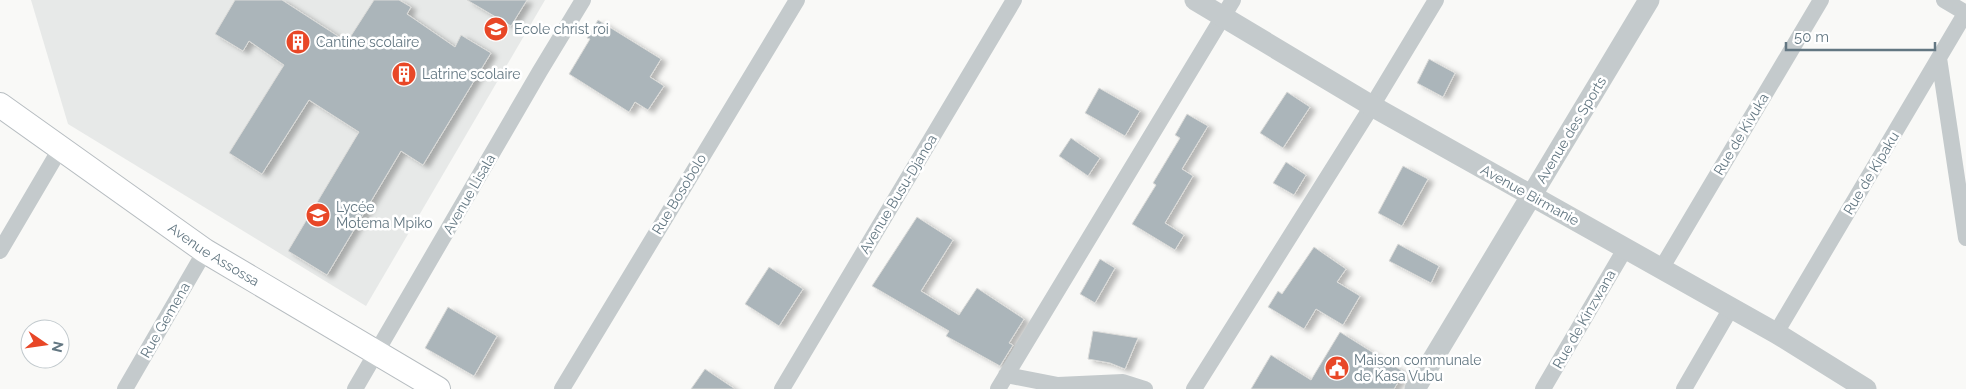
<svg xmlns="http://www.w3.org/2000/svg" width="1966" height="389" font-family="Raleway,sans-serif">
<style>
.built{fill:#e7e9e8}
.building{fill:#abb5ba;stroke:#dbdbd9;filter:url(#shadow)}
.lines{fill:none;stroke-linecap:round;stroke-linejoin:round}
.secondary-casing{stroke:#b7bdc1;stroke-width:26}
.minor{stroke:#c4cacc;stroke-width:16}
.tertiary{stroke:#c4cacc;stroke-width:21}
.secondary{stroke:#fff;stroke-width:24}
.labels{text-anchor:middle;dominant-baseline:central;stroke-width:5;stroke-linejoin:round;paint-order:stroke}
.poi-label{font-size:14px;fill:#637782;stroke:#fff;text-anchor:start}
.street-label{font-size:14px;fill:#637782;stroke:#fff}
</style>
<defs>
<filter id="shadow"><feDropShadow dx="5.5" dy="3" stdDeviation="2.5" flood-color="#0004"/></filter>
</defs>
<rect width="100%" height="100%" fill="#f9f9f7"/>
<path class="built" d="M 31,0 L 545,0 L 366,306 L 68,124 Z"/>
<path class="building" d="M 235,0 L 282,0 L 347,42 L 374,0 L 399,0 L 411,7 L 407,14 L 455,47 L 461,35 L 491,53 L 423,165 L 401,151 L 327,275 L 288,251 L 359,132 L 309,100 L 262,174 L 229,153 L 284,65 L 249,41 L 243,51 L 215,34 Z
M 467,0 L 527,0 L 511,26 Z
M 598,20 L 661,59 L 650,77 L 664,86 L 648,110 L 635,102 L 629,112 L 569,74 L 590,39 L 587,38 Z
M 1429,59 L 1455,73 L 1443,97 L 1417,83 Z
M 1099,88 L 1140,111 L 1125,136 L 1085,113 Z
M 1287,92 L 1310,107 L 1283,148 L 1260,133 Z
M 1187,114 L 1208,126 L 1182,169 L 1193,176 L 1165,223 L 1184,235 L 1175,250 L 1132,224 L 1156,185 L 1153,183 L 1180,138 L 1175,135 Z
M 1071,138 L 1100,158 L 1088,176 L 1059,156 Z
M 1286,162 L 1306,175 L 1294,195 L 1273,183 Z
M 1403,166 L 1428,179 L 1402,226 L 1378,213 Z
M 917,217 L 953,240 L 921,291 L 959,315 L 977,288 L 1024,319 L 1009,343 L 1013,345 L 1000,366 L 946,336 L 949,331 L 872,286 Z
M 1398,244 L 1439,266 L 1431,283 L 1389,261 Z
M 1314,247 L 1346,269 L 1337,282 L 1360,296 L 1343,325 L 1316,309 L 1304,329 L 1268,307 L 1278,291 L 1282,294 Z
M 1100,259 L 1115,268 L 1095,303 L 1080,294 Z
M 769,267 L 803,289 L 779,326 L 745,304 Z
M 448,307 L 497,336 L 474,376 L 425,348 Z
M 1093,331 L 1138,338 L 1125,369 L 1110,363 L 1088,359 Z
M 1340,332 L 1404,372 L 1394,389 L 1251,389 L 1271,355 L 1311,380 Z
M 705,369 L 735,389 L 691,389 Z"/>
<g class="lines">
<defs>
<g id="secondary">
<path id="s1" d="M 0,105 L 205,251 L 438,389"/>
</g>
</defs>
<use href="#secondary" class="secondary-casing"/>
<path class="minor" d="M 1944,0 L 1966,13
M 1939,58 L 1966,238
M 0,251 L 60,149
M 1661,269 L 1821,0
M 1776,333 L 1966,12
M 1006,375 L 1058,385 L 1123,382 L 1145,389
M 125,389 L 205,251
M 355,389 L 540,71 L 583,0
M 562,389 L 797,0
M 782,389 L 1014,0
M 998,389 L 1233,0
M 1194,389 L 1372,106 L 1436,0
M 1543,389 L 1625,249
M 1684,389 L 1731,308"/>
<path class="tertiary" d="M 1195,0 L 1372,106 L 1776,333 L 1866,389
M 1415,389 L 1649,0"/>
<use href="#secondary" class="secondary"/>
</g>
<defs>
<symbol id="school-disc" viewBox="-11 -11 22 22"><circle r="9.5" fill="#e84727" stroke="#fff"/><path d="M0-5L7-2L0 1L-7-2ZM-4 1L0 2.5L4 1V4Q0 6-4 4Z" fill="#fff"/></symbol>
<symbol id="building-disc" viewBox="-11 -11 22 22"><circle r="9.5" fill="#e84727" stroke="#fff"/><path d="M-4-6H4V6H1V3H-1V6H-4ZM-2.5-4.3h1.7v1.8h-1.7ZM.8-4.3h1.7v1.8H.8ZM-2.5-1h1.7V.8h-1.7ZM.8-1h1.7V.8H.8Z" fill="#fff"/></symbol>
<symbol id="civic-disc" viewBox="-11 -11 22 22"><circle r="9.5" fill="#e84727" stroke="#fff"/><path d="M-.6-6.5H3V-4.5H.6V-3L4-1V1h2V6H-6V1h2V-1L-.6-3ZM-1.2 2.5V6h2.4V2.5Z" fill="#fff"/></symbol>
</defs>
<g fill-rule="evenodd">
<use href="#school-disc" x="482" y="15" width="28" height="28"/>
<use href="#building-disc" x="284" y="28" width="28" height="28"/>
<use href="#building-disc" x="390" y="60" width="28" height="28"/>
<use href="#school-disc" x="304" y="201" width="28" height="28"/>
<use href="#civic-disc" x="1323" y="354" width="28" height="28"/>
</g>
<g class="labels">
<g class="poi-label">
<text x="514" y="29">Ecole christ roi</text>
<text x="316" y="42">Cantine scolaire</text>
<text x="422" y="74">Latrine scolaire</text>
<text x="336" y="207">Lycée<tspan x="336" dy="16">Motema Mpiko</tspan></text>
<text x="1354" y="360">Maison communale<tspan x="1354" dy="16">de Kasa Vubu</tspan></text>
</g>
<g class="street-label">
<text transform="translate(1571 130) rotate(-59)">Avenue des Sports</text>
<text transform="translate(1741 134) rotate(-59)">Rue de Kivuka</text>
<text transform="translate(1871 173) rotate(-59)">Rue de Kipaku</text>
<text transform="translate(469 194) rotate(-60)">Avenue Lisala</text>
<text transform="translate(679 194) rotate(-59)">Rue Bosobolo</text>
<text transform="translate(898 194) rotate(-59)">Avenue Busu-Djanoa</text>
<text transform="translate(1530 195) rotate(29)">Avenue Birmanie</text>
<text stroke="none"><textPath href="#s1" startOffset="261">Avenue Assossa</textPath></text>
<text transform="translate(1584 319) rotate(-60)">Rue de Kinzwana</text>
<text transform="translate(165 320) rotate(-60)">Rue Gemena</text>
</g>
</g>
<g transform="translate(45 344) rotate(103)"><circle r="24" fill="#ffffff" stroke="#c1c9cd"/>
<path d="M0-4L9 19L0 12L-9 19Z" fill="#e84727"/>
<text y="-8" font-size="14" font-weight="bold" text-anchor="middle" fill="#637782">N</text>
</g>
<path d="M1786 42v8h149v-8" fill="none" stroke="#637782" stroke-width="2.5"/>
<text x="1794" y="42" font-size="15" fill="#637782" stroke="#ffffff" stroke-width="4" paint-order="stroke">50 m</text>
</svg>
